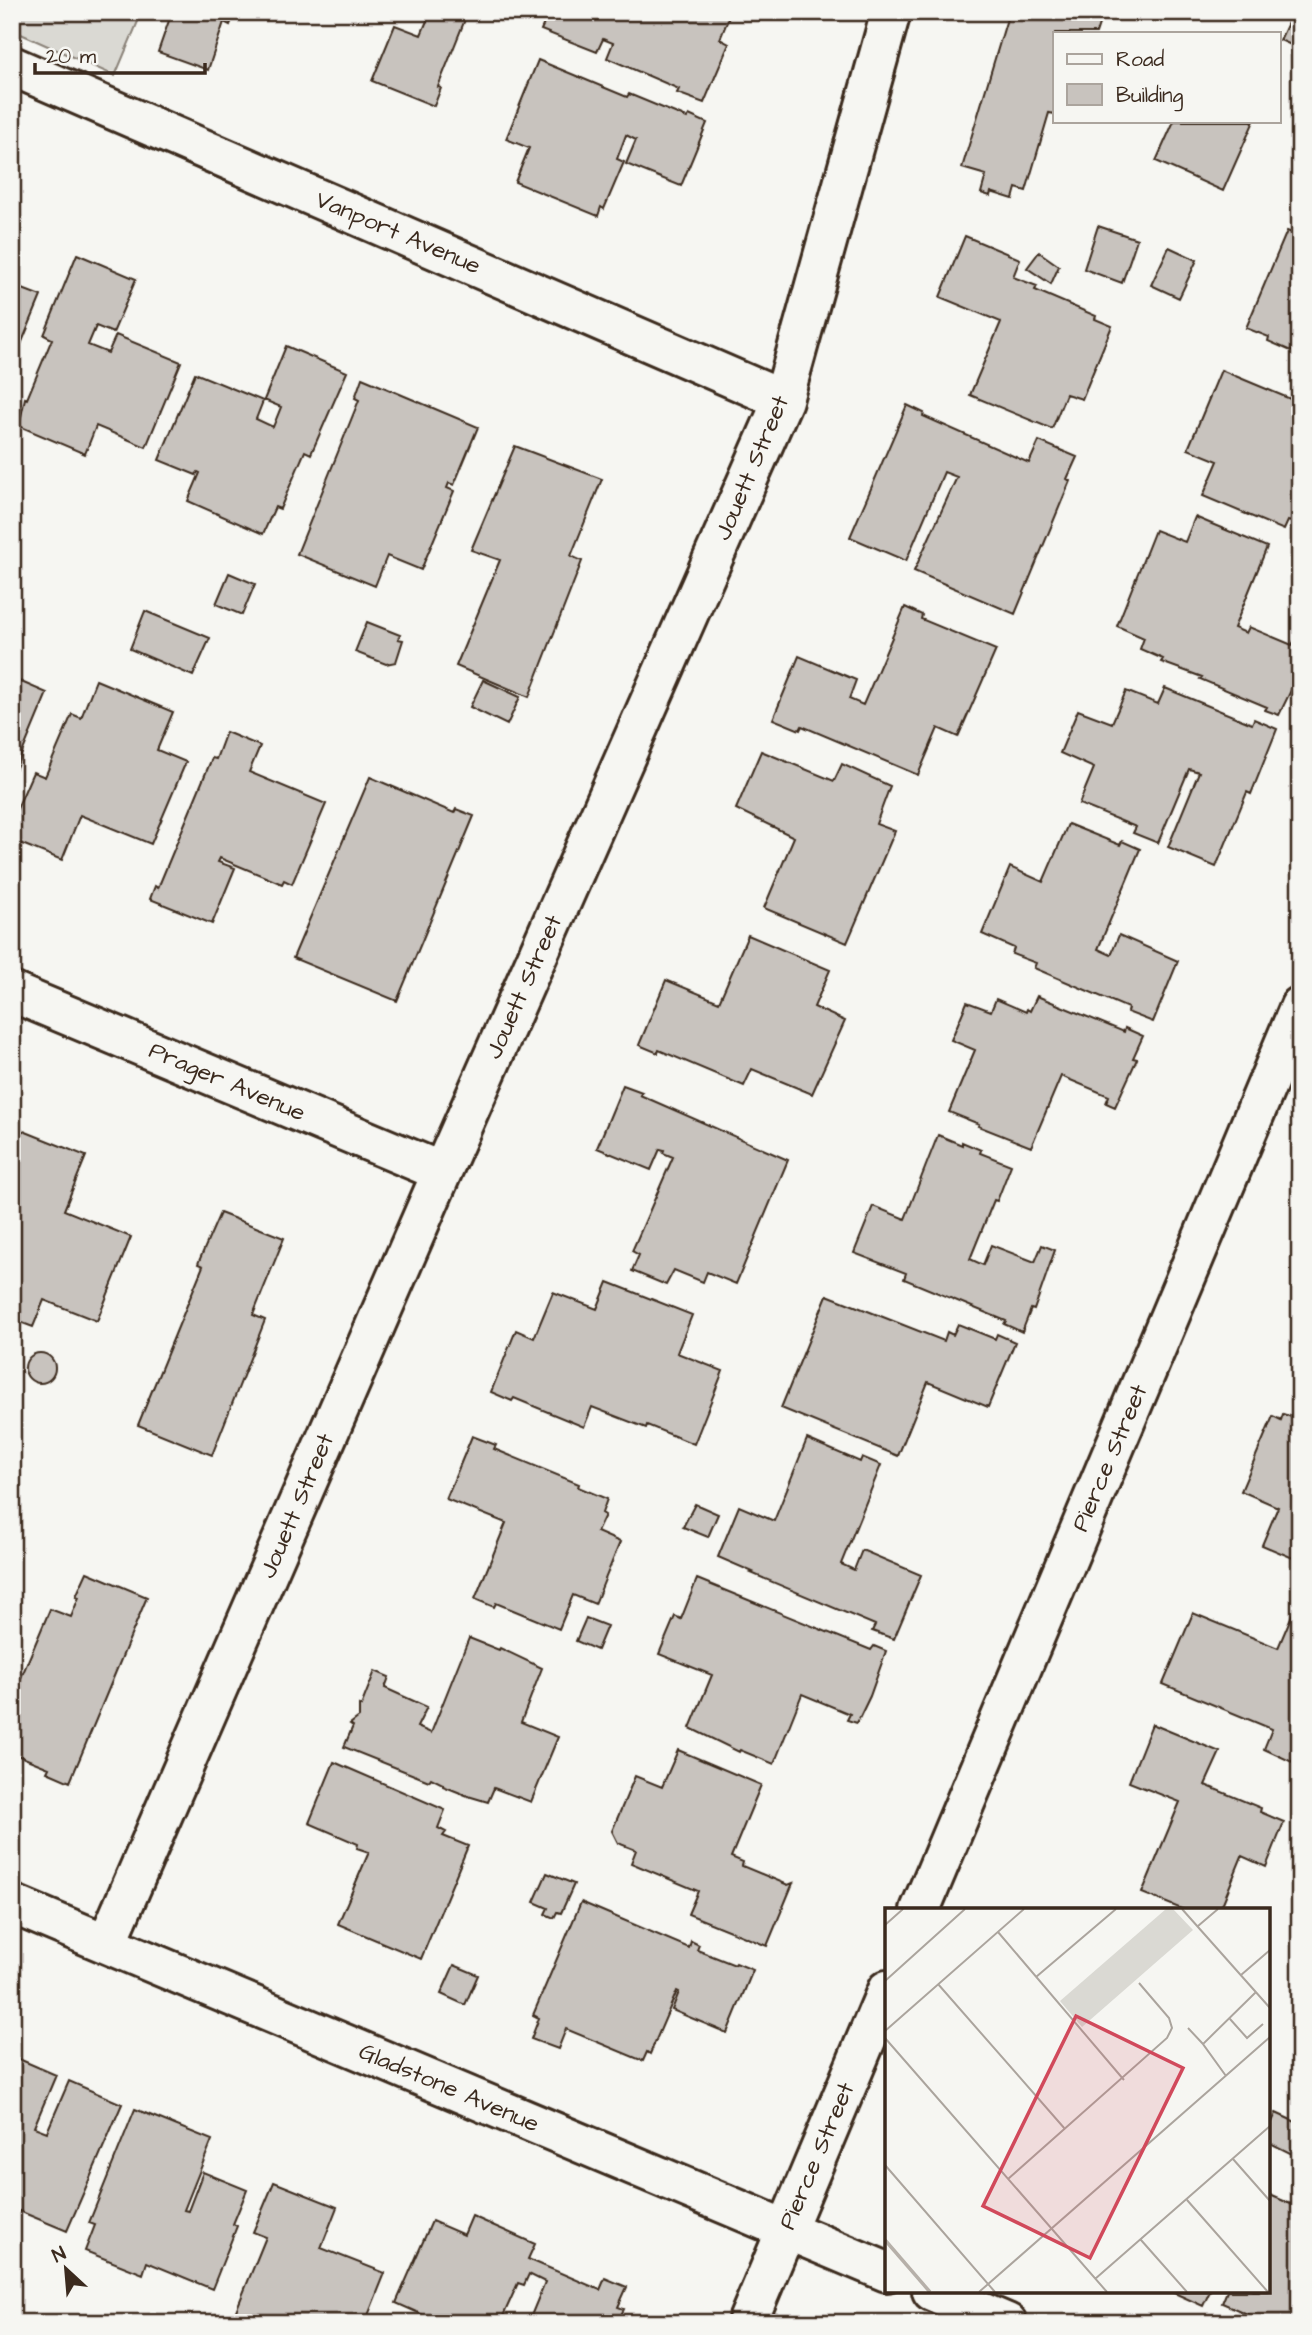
<svg xmlns="http://www.w3.org/2000/svg" width="1312" height="2335" font-family="'Architects Daughter',sans-serif">
<style>
.green{fill:#dad9d3;stroke:#8a8278;stroke-width:2}
.building{fill:#c8c3be;stroke:#3b2a1e;stroke-width:2}
.lines{fill:none;stroke-linecap:round;stroke-linejoin:round}
.minor-casing{stroke:#3b2a1e;stroke-width:44}
.minor{stroke:#f6f6f2;stroke-width:38}
.labels{text-anchor:middle;dominant-baseline:central;stroke-width:5;stroke-linejoin:round;paint-order:stroke}
.street-label{font-size:24px;fill:#3b2a1e;stroke:#f6f6f2}
.inset-river{fill:none;stroke:#b6b0a9;stroke-width:3.5}
.inset-road{fill:none;stroke:#aba49d;stroke-width:2}
.view{fill:#d1495b;fill-opacity:0.15;stroke:#d1495b;stroke-width:3.5}
.inset-edge{fill:none;stroke:#3b2a1e;stroke-width:3.5}
</style>
<rect width="100%" height="100%" fill="#f6f6f2"/>
<filter id="ink" filterUnits="userSpaceOnUse"><feTurbulence type="fractalNoise" baseFrequency=".0143" numOctaves="2"/><feDisplacementMap in="SourceGraphic" scale="14" xChannelSelector="R" yChannelSelector="G"/><feConvolveMatrix kernelMatrix="1 2 1 2 8 2 1 2 1" color-interpolation-filters="sRGB"/></filter>
<g filter="url(#ink)">
<path class="green" d="M 12,12 L 142,12 L 115,76 L 12,30 Z"/>
<path class="building" d="M 172,12 L 235,12 L 230,25 L 224,22 L 208,70 L 158,52 Z
M 419,12 L 468,12 L 438,87 L 441,88 L 434,106 L 372,81 L 395,25 L 421,35 L 429,16 Z
M 549,12 L 731,12 L 720,39 L 729,44 L 704,103 L 677,93 L 679,89 L 607,58 L 613,43 L 603,39 L 597,52 L 541,30 Z
M 1009,12 L 1103,12 L 1096,33 L 1055,33 L 1055,114 L 1049,113 L 1026,191 L 1016,188 L 1013,199 L 991,192 L 990,196 L 981,193 L 986,175 L 962,168 Z
M 1293,12 L 1300,12 L 1300,49 L 1280,40 Z
M 538,60 L 627,97 L 629,94 L 687,118 L 689,115 L 707,123 L 681,186 L 626,164 L 636,140 L 626,135 L 617,159 L 624,162 L 604,209 L 601,207 L 598,216 L 515,182 L 529,148 L 506,139 Z
M 1174,121 L 1254,121 L 1223,191 L 1156,161 Z
M 1098,226 L 1137,239 L 1122,283 L 1084,269 Z
M 1287,231 L 1300,236 L 1300,355 L 1268,341 L 1269,337 L 1246,328 Z
M 965,236 L 1020,259 L 1013,277 L 1037,286 L 1035,290 L 1096,316 L 1095,319 L 1112,326 L 1082,399 L 1066,394 L 1052,429 L 970,395 L 1001,322 L 940,297 Z
M 1169,247 L 1197,260 L 1179,298 L 1151,285 Z
M 1039,252 L 1059,266 L 1051,284 L 1027,268 Z
M 77,254 L 136,279 L 113,333 L 96,326 L 88,345 L 108,353 L 116,335 L 181,362 L 146,447 L 96,426 L 85,454 L 19,426 L 25,398 L 27,399 L 52,339 L 44,335 Z
M 12,285 L 41,296 L 12,366 Z
M 286,346 L 347,372 L 311,454 L 305,451 L 280,509 L 275,507 L 263,534 L 188,501 L 200,473 L 198,472 L 196,475 L 159,460 L 195,373 L 263,401 L 256,419 L 273,427 L 281,407 L 264,400 Z
M 1221,370 L 1300,403 L 1300,500 L 1291,522 L 1288,521 L 1284,530 L 1203,496 L 1218,461 L 1188,449 Z
M 362,378 L 478,427 L 454,485 L 449,483 L 447,488 L 454,491 L 421,570 L 387,556 L 375,586 L 297,554 L 359,400 L 355,398 Z
M 907,405 L 924,413 L 923,416 L 1029,463 L 1039,441 L 1077,457 L 1067,479 L 1070,481 L 1015,614 L 914,571 L 957,477 L 944,472 L 906,561 L 850,537 Z
M 515,446 L 602,479 L 571,556 L 582,561 L 529,697 L 456,666 L 500,560 L 471,550 Z
M 1195,517 L 1267,547 L 1234,628 L 1246,633 L 1249,627 L 1292,645 L 1300,631 L 1300,661 L 1295,673 L 1299,674 L 1279,715 L 1265,710 L 1267,707 L 1200,679 L 1202,677 L 1161,662 L 1163,659 L 1140,649 L 1144,638 L 1117,626 L 1155,530 L 1185,542 Z
M 229,573 L 255,584 L 242,615 L 216,604 Z
M 905,607 L 922,615 L 921,619 L 996,650 L 958,737 L 938,728 L 918,775 L 802,726 L 800,730 L 773,719 L 799,656 L 856,680 L 849,699 L 863,705 Z
M 145,611 L 210,638 L 193,676 L 130,649 Z
M 367,622 L 400,635 L 398,639 L 403,640 L 396,662 L 386,664 L 355,652 Z
M 12,678 L 47,693 L 12,777 Z
M 96,680 L 173,712 L 157,750 L 186,762 L 151,844 L 80,815 L 62,860 L 12,840 L 12,820 L 33,772 L 45,777 L 72,714 L 81,718 Z
M 483,680 L 520,697 L 507,725 L 470,707 Z
M 1165,688 L 1252,724 L 1254,719 L 1277,729 L 1251,794 L 1247,792 L 1216,867 L 1168,847 L 1199,772 L 1189,769 L 1158,843 L 1133,833 L 1136,827 L 1079,804 L 1094,768 L 1060,753 L 1078,710 L 1112,723 L 1126,691 L 1158,704 Z
M 226,732 L 260,746 L 249,772 L 326,804 L 292,884 L 284,880 L 282,884 L 220,858 L 218,862 L 235,868 L 212,924 L 150,899 L 155,886 L 158,888 L 212,758 L 216,759 Z
M 761,751 L 834,781 L 842,764 L 890,786 L 876,824 L 895,831 L 847,943 L 764,908 L 794,837 L 736,809 Z
M 370,777 L 454,813 L 456,809 L 474,816 L 397,1001 L 293,958 Z
M 1068,824 L 1120,845 L 1122,841 L 1140,849 L 1098,949 L 1111,955 L 1119,935 L 1178,961 L 1153,1022 L 1127,1012 L 1128,1008 L 1034,968 L 1036,963 L 1012,954 L 1014,948 L 982,934 L 1010,867 L 1043,882 Z
M 748,935 L 830,970 L 814,1007 L 845,1021 L 812,1094 L 752,1069 L 744,1086 L 659,1050 L 658,1053 L 639,1045 L 666,980 L 719,1002 Z
M 1037,996 L 1124,1032 L 1125,1028 L 1143,1036 L 1133,1058 L 1137,1059 L 1115,1107 L 1106,1103 L 1109,1096 L 1061,1076 L 1031,1147 L 978,1126 L 979,1124 L 949,1112 L 975,1050 L 951,1040 L 967,1002 L 991,1011 L 996,999 L 1026,1012 L 1027,1009 L 1030,1011 Z
M 623,1085 L 642,1092 L 640,1095 L 788,1160 L 736,1284 L 707,1272 L 703,1282 L 674,1270 L 666,1285 L 632,1271 L 639,1255 L 632,1251 L 673,1157 L 663,1153 L 664,1150 L 660,1149 L 651,1170 L 597,1148 Z
M 21,1130 L 86,1156 L 64,1210 L 131,1237 L 97,1321 L 44,1300 L 33,1327 L 12,1319 L 12,1160 L 17,1149 L 14,1147 Z
M 938,1135 L 962,1145 L 962,1142 L 981,1150 L 980,1153 L 1011,1165 L 997,1201 L 994,1200 L 970,1259 L 983,1265 L 991,1245 L 1035,1262 L 1042,1245 L 1055,1250 L 1034,1310 L 1031,1309 L 1022,1332 L 1004,1324 L 1006,1321 L 904,1279 L 906,1273 L 854,1253 L 873,1206 L 905,1219 Z
M 220,1213 L 284,1238 L 253,1315 L 265,1320 L 212,1455 L 138,1425 L 203,1266 L 198,1264 L 199,1261 Z
M 608,1282 L 692,1315 L 677,1353 L 723,1371 L 694,1444 L 647,1425 L 646,1428 L 592,1407 L 584,1427 L 514,1398 L 512,1401 L 491,1392 L 516,1330 L 534,1338 L 553,1292 L 597,1309 Z
M 827,1295 L 944,1341 L 947,1332 L 953,1335 L 958,1324 L 995,1339 L 997,1334 L 1015,1342 L 988,1407 L 928,1382 L 898,1456 L 781,1408 Z
M25 1368a15 15 0 1 1 30 0a15 15 0 1 1-30 0Z
M 1283,1414 L 1300,1420 L 1300,1561 L 1262,1545 L 1278,1507 L 1241,1491 L 1273,1416 L 1281,1420 Z
M 472,1436 L 496,1445 L 494,1449 L 579,1484 L 578,1487 L 607,1499 L 602,1513 L 605,1515 L 597,1532 L 620,1542 L 595,1604 L 573,1595 L 559,1629 L 496,1603 L 494,1607 L 475,1599 L 506,1523 L 446,1499 Z
M 807,1439 L 860,1462 L 862,1457 L 881,1465 L 841,1564 L 854,1570 L 862,1550 L 921,1575 L 894,1639 L 872,1631 L 875,1625 L 751,1573 L 753,1572 L 718,1557 L 739,1506 L 774,1521 Z
M 695,1504 L 718,1514 L 708,1537 L 683,1527 Z
M 87,1572 L 147,1597 L 70,1782 L 47,1772 L 49,1768 L 12,1753 L 12,1699 L 50,1609 L 71,1617 L 79,1597 L 76,1596 Z
M 697,1579 L 871,1650 L 874,1646 L 886,1651 L 870,1696 L 857,1723 L 847,1720 L 850,1714 L 802,1694 L 774,1764 L 740,1750 L 739,1752 L 690,1728 L 712,1675 L 659,1654 L 675,1616 L 681,1619 Z
M 1297,1603 L 1300,1604 L 1300,1743 L 1292,1762 L 1264,1749 L 1272,1729 L 1163,1684 L 1193,1613 L 1278,1648 Z
M 586,1618 L 607,1626 L 597,1650 L 576,1641 Z
M 469,1638 L 499,1650 L 500,1648 L 542,1668 L 521,1722 L 558,1737 L 531,1802 L 494,1788 L 488,1802 L 468,1796 L 443,1786 L 443,1784 L 431,1778 L 429,1781 L 344,1747 L 353,1726 L 350,1724 L 359,1717 L 359,1705 L 361,1706 L 375,1671 L 389,1677 L 385,1688 L 427,1707 L 417,1727 L 431,1733 Z
M 1152,1724 L 1220,1752 L 1205,1785 L 1261,1808 L 1260,1812 L 1284,1822 L 1266,1867 L 1242,1856 L 1220,1910 L 1184,1910 L 1142,1893 L 1180,1802 L 1129,1782 Z
M 678,1750 L 761,1785 L 731,1857 L 743,1862 L 742,1866 L 788,1885 L 793,1883 L 767,1946 L 688,1914 L 698,1891 L 631,1863 L 636,1850 L 618,1843 L 612,1831 L 635,1776 L 662,1787 Z
M 334,1762 L 445,1810 L 438,1828 L 446,1832 L 443,1836 L 468,1846 L 421,1959 L 338,1924 L 369,1852 L 357,1848 L 358,1844 L 309,1823 Z
M 547,1873 L 574,1884 L 561,1913 L 557,1912 L 554,1918 L 545,1914 L 548,1908 L 534,1902 Z
M 581,1902 L 689,1948 L 691,1941 L 699,1945 L 697,1950 L 735,1965 L 736,1963 L 753,1970 L 727,2033 L 672,2010 L 679,1992 L 677,1991 L 650,2054 L 647,2052 L 643,2061 L 566,2029 L 558,2049 L 531,2039 L 539,2018 L 533,2015 Z
M 454,1965 L 478,1975 L 465,2005 L 441,1994 Z
M 12,2056 L 56,2075 L 34,2127 L 47,2132 L 69,2081 L 122,2104 L 67,2231 L 12,2208 Z
M 135,2109 L 212,2140 L 184,2210 L 188,2211 L 203,2172 L 247,2190 L 233,2224 L 237,2226 L 212,2289 L 147,2262 L 143,2274 L 85,2251 L 95,2225 L 89,2223 Z
M 1276,2113 L 1300,2124 L 1300,2137 L 1292,2154 L 1268,2142 L 1268,2131 Z
M 274,2182 L 337,2207 L 321,2248 L 385,2273 L 365,2323 L 231,2323 L 266,2237 L 253,2232 Z
M 1270,2195 L 1300,2208 L 1300,2297 L 1289,2323 L 1268,2323 L 1222,2303 L 1227,2291 L 1268,2291 Z
M 472,2216 L 535,2244 L 528,2259 L 600,2290 L 605,2278 L 627,2287 L 618,2307 L 624,2309 L 617,2323 L 528,2323 L 545,2282 L 529,2274 L 524,2285 L 518,2283 L 500,2323 L 441,2323 L 396,2303 L 432,2221 L 464,2235 Z
M 1170,2291 L 1210,2291 L 1203,2306 Z"/>
<g class="lines">
<defs>
<path id="minor" d="M 12,66 L 783,400
M 12,992 L 442,1172
M 12,1904 L 887,2272
M 920,1910 L 1300,1006
M 107,1943 L 442,1172 L 783,400 L 891,12
M 932,2291 L 1007,2323
M 747,2323 L 887,1990"/>
</defs>
<use href="#minor" class="minor-casing"/>
<use href="#minor" class="minor"/>
</g>
</g>
<g class="labels">
<g class="street-label">
<text transform="translate(398 233) rotate(23)">Vanport Avenue</text>
<text transform="translate(752 468) rotate(-67)">Jouett Street</text>
<text transform="translate(524 987) rotate(-66)">Jouett Street</text>
<text transform="translate(227 1082) rotate(23)">Prager Avenue</text>
<text transform="translate(1110 1458) rotate(-67)">Pierce Street</text>
<text transform="translate(297 1506) rotate(-67)">Jouett Street</text>
<text transform="translate(449 2088) rotate(23)">Gladstone Avenue</text>
<text transform="translate(817 2156) rotate(-67)">Pierce Street</text>
</g>
</g>
<g transform="translate(885 1908)">
<rect width="385" height="385" fill="#f6f6f2"/>
<path d="M 281,1 L 288,1 L 308,22 L 197,119 L 175,93 Z" fill="#dad9d3"/>
<path class="inset-river" d="M 0,332 L 45,384"/>
<path class="inset-road" d="M 297,1 L 385,100M 0,17 L 18,1M 313,18 L 333,1M 113,24 L 239,172M 356,67 L 385,42M 151,69 L 231,1M 0,73 L 80,1M 53,76 L 180,221M 345,111 L 362,130 L 378,116M 303,120 L 318,136M 0,123 L 139,1M 0,130 L 222,384M 341,168 L 318,136 L 371,84M 348,251 L 385,293M 0,257 L 110,384M 123,271 L 282,130 L 287,120 L 284,110 L 254,75M 302,292 L 383,384M 256,332 L 302,384M 210,371 L 385,218M 94,384 L 385,129"/>
<path class="view" d="M 191,108 L 298,160 L 205,350 L 98,298 Z"/>
<rect width="385" height="385" class="inset-edge"/>
</g>
<rect width="1312" height="2335" fill="none" stroke="#f6f6f2" stroke-width="42"/>
<rect x="21" y="21" width="1270" height="2293" fill="none" stroke="#3b2a1e" stroke-width="2.5" filter="url(#ink)"/>
<rect x="1053" y="32" width="228" height="91" fill="#f6f6f2" stroke="#aba49d" stroke-width="2"/>
<rect x="1067" y="54" width="35" height="10" fill="#f6f6f2" stroke="#aba49d" stroke-width="2"/>
<text x="1116" y="66" font-size="21" fill="#3b2a1e">Road</text>
<rect x="1067" y="84" width="35" height="21" fill="#c8c3be" stroke="#aba49d" stroke-width="2"/>
<text x="1116" y="102" font-size="21" fill="#3b2a1e">Building</text>
<g transform="translate(66 2269) rotate(334)" stroke="#f6f6f2" stroke-width="5" paint-order="stroke">
<path d="M0-5L12 26L0 18L-12 26Z" fill="#3b2a1e"/>
<text y="-10" font-size="19" font-weight="bold" text-anchor="middle" fill="#3b2a1e">N</text>
</g>
<path d="M35 63v10h170v-10" fill="none" stroke="#3b2a1e" stroke-width="3.5"/>
<text x="46" y="63" font-size="21" fill="#3b2a1e" stroke="#f6f6f2" stroke-width="5" paint-order="stroke">20 m</text>
</svg>
